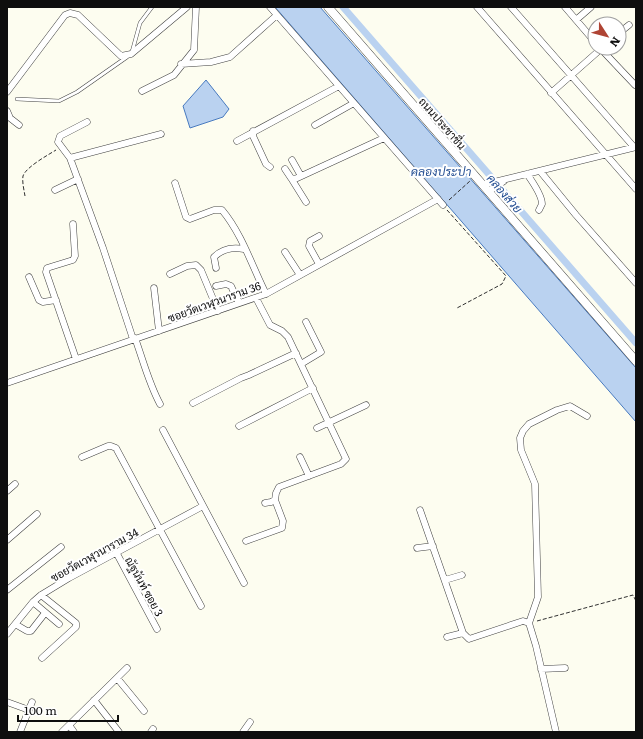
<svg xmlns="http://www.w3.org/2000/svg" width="643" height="739" font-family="Literata,Sarabun,serif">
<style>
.water{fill:#bad2f0;stroke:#487abf}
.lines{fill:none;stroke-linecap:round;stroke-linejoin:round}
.canal{stroke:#bad2f0;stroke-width:7}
.service-casing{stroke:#414141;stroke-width:4}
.minor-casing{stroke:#414141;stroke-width:7}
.tertiary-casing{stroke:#414141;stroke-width:9}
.path{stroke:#303030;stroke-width:1;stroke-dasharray:4 2;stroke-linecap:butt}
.service{stroke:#fff;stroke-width:3}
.minor{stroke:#fff;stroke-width:6}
.tertiary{stroke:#fff;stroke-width:8}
.labels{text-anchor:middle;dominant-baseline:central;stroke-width:4;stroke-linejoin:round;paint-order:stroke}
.street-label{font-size:11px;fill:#0e0e0e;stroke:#fff}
.water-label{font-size:12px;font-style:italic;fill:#244e92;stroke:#fff}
</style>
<rect width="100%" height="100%" fill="#fdfdf0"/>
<path class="water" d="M 275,7 L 320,7 L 636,368 L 636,422 Z
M 206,80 L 229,109 L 223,117 L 190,128 L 183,106 Z"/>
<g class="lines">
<path class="canal" d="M 343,7 L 636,343"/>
<defs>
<path id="service" d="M 132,52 L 140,23 L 152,7
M 17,99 L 59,101 L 77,92 L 127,57"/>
<path id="minor" d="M 270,7 L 443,205
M 477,7 L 636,189
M 511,7 L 634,147
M 565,7 L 595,42
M 576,20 L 591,7
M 619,33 L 629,25
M 600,48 L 635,85
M 181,64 L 211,62 L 230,57 L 277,15
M 142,91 L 174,75 L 194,50 L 196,7
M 7,92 L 65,15 L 70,13 L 78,15 L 121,56 L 131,54 L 187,7
M 551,93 L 602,48
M 7,111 L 10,118 L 19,125
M 87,122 L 60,136 L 58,142 L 70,158 L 103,248 L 133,339
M 315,125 L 354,103
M 253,131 L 253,136 L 266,164 L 270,167
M 237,141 L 339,86
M 70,158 L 161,134
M 292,160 L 301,176
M 285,169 L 291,178 L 295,179 L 384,138
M 540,171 L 576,215 L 636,283
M 527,174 C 532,181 542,195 542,204 C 541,206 540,208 539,210
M 291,178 L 306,202
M 175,183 L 186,217 L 190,219 L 214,210 L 222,210 C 242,234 252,266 266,294
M 482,185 L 636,147
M 55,190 L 78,179
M 488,192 L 504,181
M 73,224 L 75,256 L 73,260 L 47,268 L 46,272 L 76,359
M 319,236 L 310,241 L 309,246 L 319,264
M 285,252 L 300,275
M 216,268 L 214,257 C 223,248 233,247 244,249
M 170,274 L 187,266 L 196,265 L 201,270 L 218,311
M 29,277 L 39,300 L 43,302 L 56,300
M 216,286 L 226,284 L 231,286 L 239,303
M 154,288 L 159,331
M 256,298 L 270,325 L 282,331 L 288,337 L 346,459 L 341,464 L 279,487 L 276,493 L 275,500 L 271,502 L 265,503
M 135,338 C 143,360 149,384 160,404
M 301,364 L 321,352 L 306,322
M 7,383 L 266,294 L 438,199
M 193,403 L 241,378 L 249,375 L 296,353
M 239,426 L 313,388
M 317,428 L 366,405
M 163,430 L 244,583
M 82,457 L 108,446 L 111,446 L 116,448 L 201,606
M 300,457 L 309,476
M 7,491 L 15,484
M 420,510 L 463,633 L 469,639 L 523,621 L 529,623 L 536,646 L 556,732
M 7,540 L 37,514
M 246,541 L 282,528 L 283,521 L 275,500
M 417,548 L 433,546
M 116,552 L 157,629
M 445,580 L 462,575
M 7,590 L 61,547
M 41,595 L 76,623 L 76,627 L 42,658
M 33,602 L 59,624
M 529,623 L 538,597 L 535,484 L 521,450 L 520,438 L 523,431 L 529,424 L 557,410 L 570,406 L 587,416
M 15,624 L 27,631 L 31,631 L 45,613
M 7,634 L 33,602 L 41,595 L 69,578 L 203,506
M 447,637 L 463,633
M 541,669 L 565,668
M 117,678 L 144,711
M 94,700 L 119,732
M 7,702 L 29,710
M 69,725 L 74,732
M 20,732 L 32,702
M 62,732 L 127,668
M 151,732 L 153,729
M 243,732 L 250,722"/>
<path id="tertiary" d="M 328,7 L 636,361"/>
</defs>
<use href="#service" class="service-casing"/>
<use href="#minor" class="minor-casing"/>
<use href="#tertiary" class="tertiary-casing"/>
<path class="path" d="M 25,196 C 24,190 22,182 23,176 C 26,167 48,155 56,150
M 449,200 L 470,181
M 447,210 L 506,276 L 502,284 L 457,308
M 537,621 L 633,595 L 636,601"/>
<use href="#service" class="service"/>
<use href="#minor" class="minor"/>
<use href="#tertiary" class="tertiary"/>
</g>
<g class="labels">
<g class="street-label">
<text transform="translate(443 123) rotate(49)">ถนนประชาชื่น</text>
<text transform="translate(214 301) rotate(-20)">ซอยวัดเวฬุวนาราม 36</text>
<text transform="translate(94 554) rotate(-29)">ซอยวัดเวฬุวนาราม 34</text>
<text transform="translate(145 586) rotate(61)">ณัฐนันท์ ซอย 3</text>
</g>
<g class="water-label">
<text x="441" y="171">คลองประปา</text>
<text transform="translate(505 193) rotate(49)">คลองส่วย</text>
</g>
</g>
<rect width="643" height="739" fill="none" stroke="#0e0e0e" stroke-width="16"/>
<g transform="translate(607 36) rotate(126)"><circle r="19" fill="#ffffff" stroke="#9f9f9f"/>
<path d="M0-3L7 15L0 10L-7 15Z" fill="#af4434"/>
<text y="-6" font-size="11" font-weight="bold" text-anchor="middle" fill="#0e0e0e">N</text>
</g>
<path d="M18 715v6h100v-6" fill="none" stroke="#0e0e0e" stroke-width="2"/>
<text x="24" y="715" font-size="12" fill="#0e0e0e" stroke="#ffffff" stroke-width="3" paint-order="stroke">100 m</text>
</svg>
